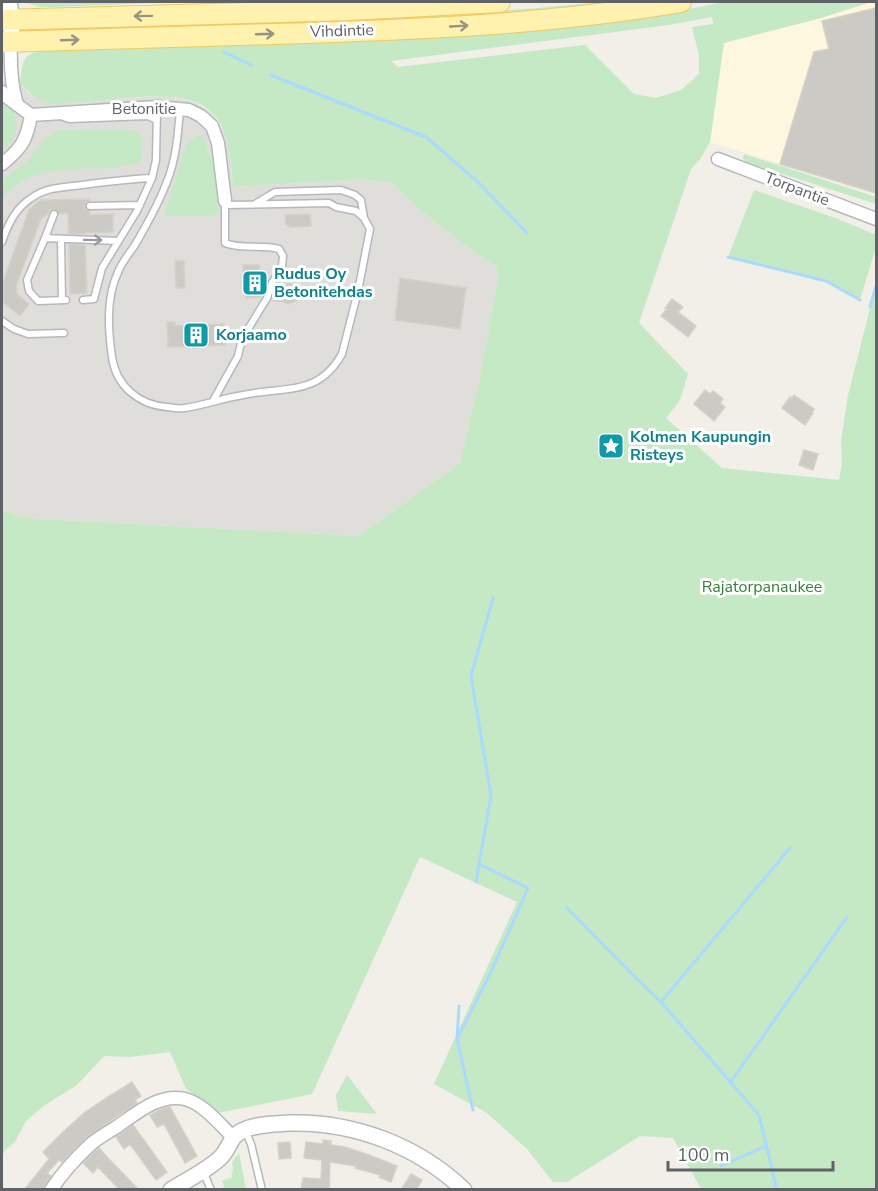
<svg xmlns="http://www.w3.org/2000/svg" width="878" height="1191" font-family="'Nunito Sans',sans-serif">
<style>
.commercial{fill:#fef7e0}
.industrial{fill:#e0deda}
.green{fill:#c5e8c5;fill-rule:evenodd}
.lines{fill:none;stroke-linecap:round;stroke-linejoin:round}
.stream{stroke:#aadaff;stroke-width:3}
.building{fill:#cccac5;stroke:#d6d1c6;stroke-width:1.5}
.service-casing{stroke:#b5b8bc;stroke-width:9}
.minor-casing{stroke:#b5b8bc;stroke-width:15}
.tertiary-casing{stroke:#b5b8bc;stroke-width:18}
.primary-casing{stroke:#f2c960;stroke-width:22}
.service{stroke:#fff;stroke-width:6}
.minor{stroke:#fff;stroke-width:12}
.tertiary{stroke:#fff;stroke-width:15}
.primary{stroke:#fff2af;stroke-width:20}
.oneway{stroke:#979581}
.oneway2{stroke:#979a9d}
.labels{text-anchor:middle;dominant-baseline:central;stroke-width:6;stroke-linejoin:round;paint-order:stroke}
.street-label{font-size:16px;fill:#5f6368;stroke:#fff}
.culture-label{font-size:16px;font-weight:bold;fill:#0d838f;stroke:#fff;text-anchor:start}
.park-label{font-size:16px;fill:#348238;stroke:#fff}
</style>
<rect width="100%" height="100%" fill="#f1efe8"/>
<path class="commercial" d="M 871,2 L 876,2 L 876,193 L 710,142 L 724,42 L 821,18 Z"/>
<path class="industrial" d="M 2,81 L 20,83 L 28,93 L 51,103 L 165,96 L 186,100 L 198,104 L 213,114 L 224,133 L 229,150 L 233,187 L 360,179 L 391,183 L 432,220 L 473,251 L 497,267 L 498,278 L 479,383 L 460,463 L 359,536 L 22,518 L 6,511 L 2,511 Z"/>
<path class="green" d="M 25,2 L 175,2 L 57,7 L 39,7 Z
M 602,2 L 618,2 C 511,18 402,20 293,23 L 293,20 C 396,16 499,13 602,2 Z
M 722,2 L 871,2 L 821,18 L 724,43 L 710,142 L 701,158 L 691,169 L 639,323 L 688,374 L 680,400 L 666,418 L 722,468 L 839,480 L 842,462 L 841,441 L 848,395 L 876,285 L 876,1189 L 701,1189 L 673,1138 L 640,1136 L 567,1182 L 553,1182 L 527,1149 L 487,1113 L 434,1084 L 517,902 L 420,857 L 312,1094 L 218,1113 L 186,1089 L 170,1052 L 130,1057 L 104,1056 L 77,1085 L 45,1105 L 26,1121 L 15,1142 L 5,1150 L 2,1156 L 2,511 L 6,511 L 22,518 L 359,536 L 460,463 L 479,383 L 498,278 L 497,267 L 473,251 L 432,220 L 391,183 L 360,179 L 233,187 C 231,164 230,140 218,120 C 198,89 147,97 115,99 C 94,101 72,102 51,104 C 37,99 29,94 20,83 C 23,51 27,52 57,51 L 373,41 L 547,30 L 667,14 ZM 712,17 L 713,24 L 692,27 L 699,55 L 699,74 L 681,90 L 656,98 L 634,94 L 585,45 L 398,67 L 391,61 L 669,25 Z
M 2,100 C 6,104 10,107 13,111 C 22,125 14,143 2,151 Z
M 123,129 L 136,131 L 142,137 L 141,163 L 125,165 L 116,168 C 75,170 31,163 2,198 L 2,180 L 25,163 L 46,138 L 59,130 Z
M 201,134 L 215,166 L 219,209 L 216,215 L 164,216 L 187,142 Z
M 744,154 L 876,197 L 876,204 L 752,164 L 745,161 L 743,158 Z
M 754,190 L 838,219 L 876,235 L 876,247 L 860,300 L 826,281 L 728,257 Z
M 347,1075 L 377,1114 L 338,1111 L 336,1095 Z
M 239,1153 L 246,1189 L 225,1189 L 222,1181 L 233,1177 L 231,1173 L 233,1171 L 232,1162 Z"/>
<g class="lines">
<path class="stream" d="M 224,52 L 251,65
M 271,75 L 426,137 L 479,183 L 527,233
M 728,257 L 826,281 L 860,300
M 870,307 L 876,286
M 476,882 L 491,795 L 471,676 L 493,598
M 567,908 L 636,978 L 661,1002
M 459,1006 L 457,1039 L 473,1110
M 457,1039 L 491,972 L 528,888 L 479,864
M 730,1083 L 847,917
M 721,1166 L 766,1146
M 777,1190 L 759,1115 L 661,1002 L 790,848"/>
</g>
<path class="building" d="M 876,8 L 876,193 L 780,164 L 814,52 L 829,49 L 822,21 Z
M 89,199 L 90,201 L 87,202 L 85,206 L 86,209 L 90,211 L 90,215 L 113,214 L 113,232 L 85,233 L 85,234 L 69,234 L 68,213 L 59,214 L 55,209 L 50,210 L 48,214 L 41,219 L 16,286 L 17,294 L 29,304 L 20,316 L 4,303 L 2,285 L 29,210 L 40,200 Z
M 310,214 L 311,226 L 289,227 L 289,225 L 286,225 L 285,215 Z
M 69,244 L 85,245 L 87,293 L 70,294 Z
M 175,261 L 184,261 L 185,288 L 176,288 Z
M 243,265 L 259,265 L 260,297 L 246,298 Z
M 400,278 L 466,288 L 460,329 L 395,320 Z
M 286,284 L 292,284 L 297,288 L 299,294 L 297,300 L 289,304 L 281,301 L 273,301 L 274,293 L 277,292 L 281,287 Z
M 672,299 L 683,307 L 678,312 L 696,326 L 688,337 L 661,316 L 667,309 L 665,308 Z
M 167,322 L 175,322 L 175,326 L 224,324 L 225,345 L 168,347 Z
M 705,390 L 710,394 L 713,391 L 723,399 L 720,403 L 725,407 L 714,421 L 694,404 Z
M 794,395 L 814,409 L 812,412 L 813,413 L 805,425 L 782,408 L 790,397 L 792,398 Z
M 804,450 L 818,454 L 813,470 L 799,465 Z
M 132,1082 L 141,1096 L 135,1100 L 137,1103 L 89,1135 L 62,1162 L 59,1160 L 47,1173 L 51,1176 L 42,1190 L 24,1190 L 49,1159 L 43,1152 L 63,1132 L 84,1113 L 108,1097 Z
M 170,1107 L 197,1156 L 185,1163 L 164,1124 L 157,1127 L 150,1115 L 163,1108 Z
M 133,1125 L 167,1172 L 156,1180 L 130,1144 L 124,1149 L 116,1137 Z
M 323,1140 L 331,1141 L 331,1145 L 345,1147 L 369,1155 L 397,1166 L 391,1182 L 379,1177 L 380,1175 L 355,1168 L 356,1166 L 330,1162 L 329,1190 L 301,1190 L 303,1178 L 321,1179 L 322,1160 L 304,1158 L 306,1142 L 323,1144 Z
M 290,1142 L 291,1158 L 279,1159 L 278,1143 Z
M 99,1148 L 109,1159 L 139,1190 L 120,1190 L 98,1167 L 93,1173 L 83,1163 Z
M 411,1174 L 422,1180 L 416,1190 L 401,1190 Z"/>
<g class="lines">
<defs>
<path id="service" d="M 180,109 C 178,135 176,161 166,184 C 158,205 146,226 135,245 C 129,254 122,262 118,272 C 106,298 108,329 112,357 C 116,386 139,405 167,407 C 173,408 180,409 185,408 C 205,405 224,398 243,395 C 284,386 318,397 342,354 L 358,291 L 370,229 L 364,218 L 356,211 L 336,207 L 329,203 L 225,205
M 63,117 L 69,119 L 148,116 L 157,120
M 255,204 L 275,192 L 341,190 L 355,195 L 361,200 L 364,218
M 90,206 L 140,205
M 45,238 L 54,214
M 61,240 L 62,300
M 2,242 C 8,224 16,207 33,197 C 47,187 66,187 82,185 C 105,182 128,179 152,178
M 66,300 L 38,301 L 29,291 L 27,280 L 45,238 L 118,241
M 83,300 L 94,299 L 102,268 L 137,211 L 152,178 L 156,160 L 157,107
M 2,321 L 14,329 L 28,334 L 64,333
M 213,401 L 238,356 L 242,339 L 267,298 L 272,283 L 282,266 L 283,256 L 279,249 C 261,244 242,250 225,243 L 225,201
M 245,1130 L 251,1144 L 262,1190
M 203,1171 L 211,1190"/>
<path id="minor" d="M 11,42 C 10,64 11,84 17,105
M 2,92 L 8,98 L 31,115 C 27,140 21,149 2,164
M 31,115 L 157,107 L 189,110 L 201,116 L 212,126 L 218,143 L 225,201
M 718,159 L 876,219
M 51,1190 C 62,1173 76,1158 91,1144 C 99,1137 109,1132 118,1126 C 138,1112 160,1093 185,1099 C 204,1104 219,1124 233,1137"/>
<path id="tertiary" d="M 9,2 L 12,20 L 11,42
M 171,1190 C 185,1181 211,1168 221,1157 C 231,1147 229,1136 244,1130 C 257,1124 274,1124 289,1123 C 352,1121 417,1145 464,1190"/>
<path id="primary" d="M 2,20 L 349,10 L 500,2
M 2,42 C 92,39 183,36 274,34 C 410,30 547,25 681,2"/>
</defs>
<use href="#service" class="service-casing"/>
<use href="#minor" class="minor-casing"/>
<use href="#tertiary" class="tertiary-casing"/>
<use href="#primary" class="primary-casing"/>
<use href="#service" class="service"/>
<use href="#minor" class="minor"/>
<use href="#tertiary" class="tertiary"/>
<use href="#primary" class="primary"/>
</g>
<defs><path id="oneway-shaft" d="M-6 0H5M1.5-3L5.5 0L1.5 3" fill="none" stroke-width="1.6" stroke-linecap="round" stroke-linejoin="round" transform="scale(1.5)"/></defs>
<g class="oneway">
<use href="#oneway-shaft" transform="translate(143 16) rotate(179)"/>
<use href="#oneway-shaft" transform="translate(459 26) rotate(-3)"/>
<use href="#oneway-shaft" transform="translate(265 34) rotate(-2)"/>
<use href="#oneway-shaft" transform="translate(70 40) rotate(-2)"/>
</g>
<use class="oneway2" href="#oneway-shaft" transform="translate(93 240) rotate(1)"/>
<defs>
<symbol id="building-square" viewBox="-11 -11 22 22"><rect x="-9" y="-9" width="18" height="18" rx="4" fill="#0f9aa8" stroke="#fff"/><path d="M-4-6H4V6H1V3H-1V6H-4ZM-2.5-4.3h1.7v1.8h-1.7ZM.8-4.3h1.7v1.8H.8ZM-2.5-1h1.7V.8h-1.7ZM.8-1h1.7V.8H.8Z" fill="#fff"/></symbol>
<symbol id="sight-square" viewBox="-11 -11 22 22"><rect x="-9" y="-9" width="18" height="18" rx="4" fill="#0f9aa8" stroke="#fff"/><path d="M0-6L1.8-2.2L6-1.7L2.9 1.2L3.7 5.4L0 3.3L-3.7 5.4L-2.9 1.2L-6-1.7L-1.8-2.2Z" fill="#fff"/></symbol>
</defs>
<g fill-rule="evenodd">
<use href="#building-square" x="240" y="268" width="30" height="30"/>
<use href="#building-square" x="181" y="320" width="30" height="30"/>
<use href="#sight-square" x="596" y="431" width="30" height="30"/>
</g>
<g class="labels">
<g class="street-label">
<text transform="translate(342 31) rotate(-2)">Vihdintie</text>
<text x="144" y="109">Betonitie</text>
<text transform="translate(797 189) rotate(21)">Torpantie</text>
</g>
<g class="culture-label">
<text x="274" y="274">Rudus Oy<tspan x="274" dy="18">Betonitehdas</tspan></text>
<text x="216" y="335">Korjaamo</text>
<text x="630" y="437">Kolmen Kaupungin<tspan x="630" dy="18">Risteys</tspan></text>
</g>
<g class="park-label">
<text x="762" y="587">Rajatorpanaukee</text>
</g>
</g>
<rect width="878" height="1191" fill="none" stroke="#5f6368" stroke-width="6"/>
<path d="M668 1161v9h165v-9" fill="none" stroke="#5f6368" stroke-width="3"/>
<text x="677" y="1161" font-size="18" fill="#5f6368" stroke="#ffffff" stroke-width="4.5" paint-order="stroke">100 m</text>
</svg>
